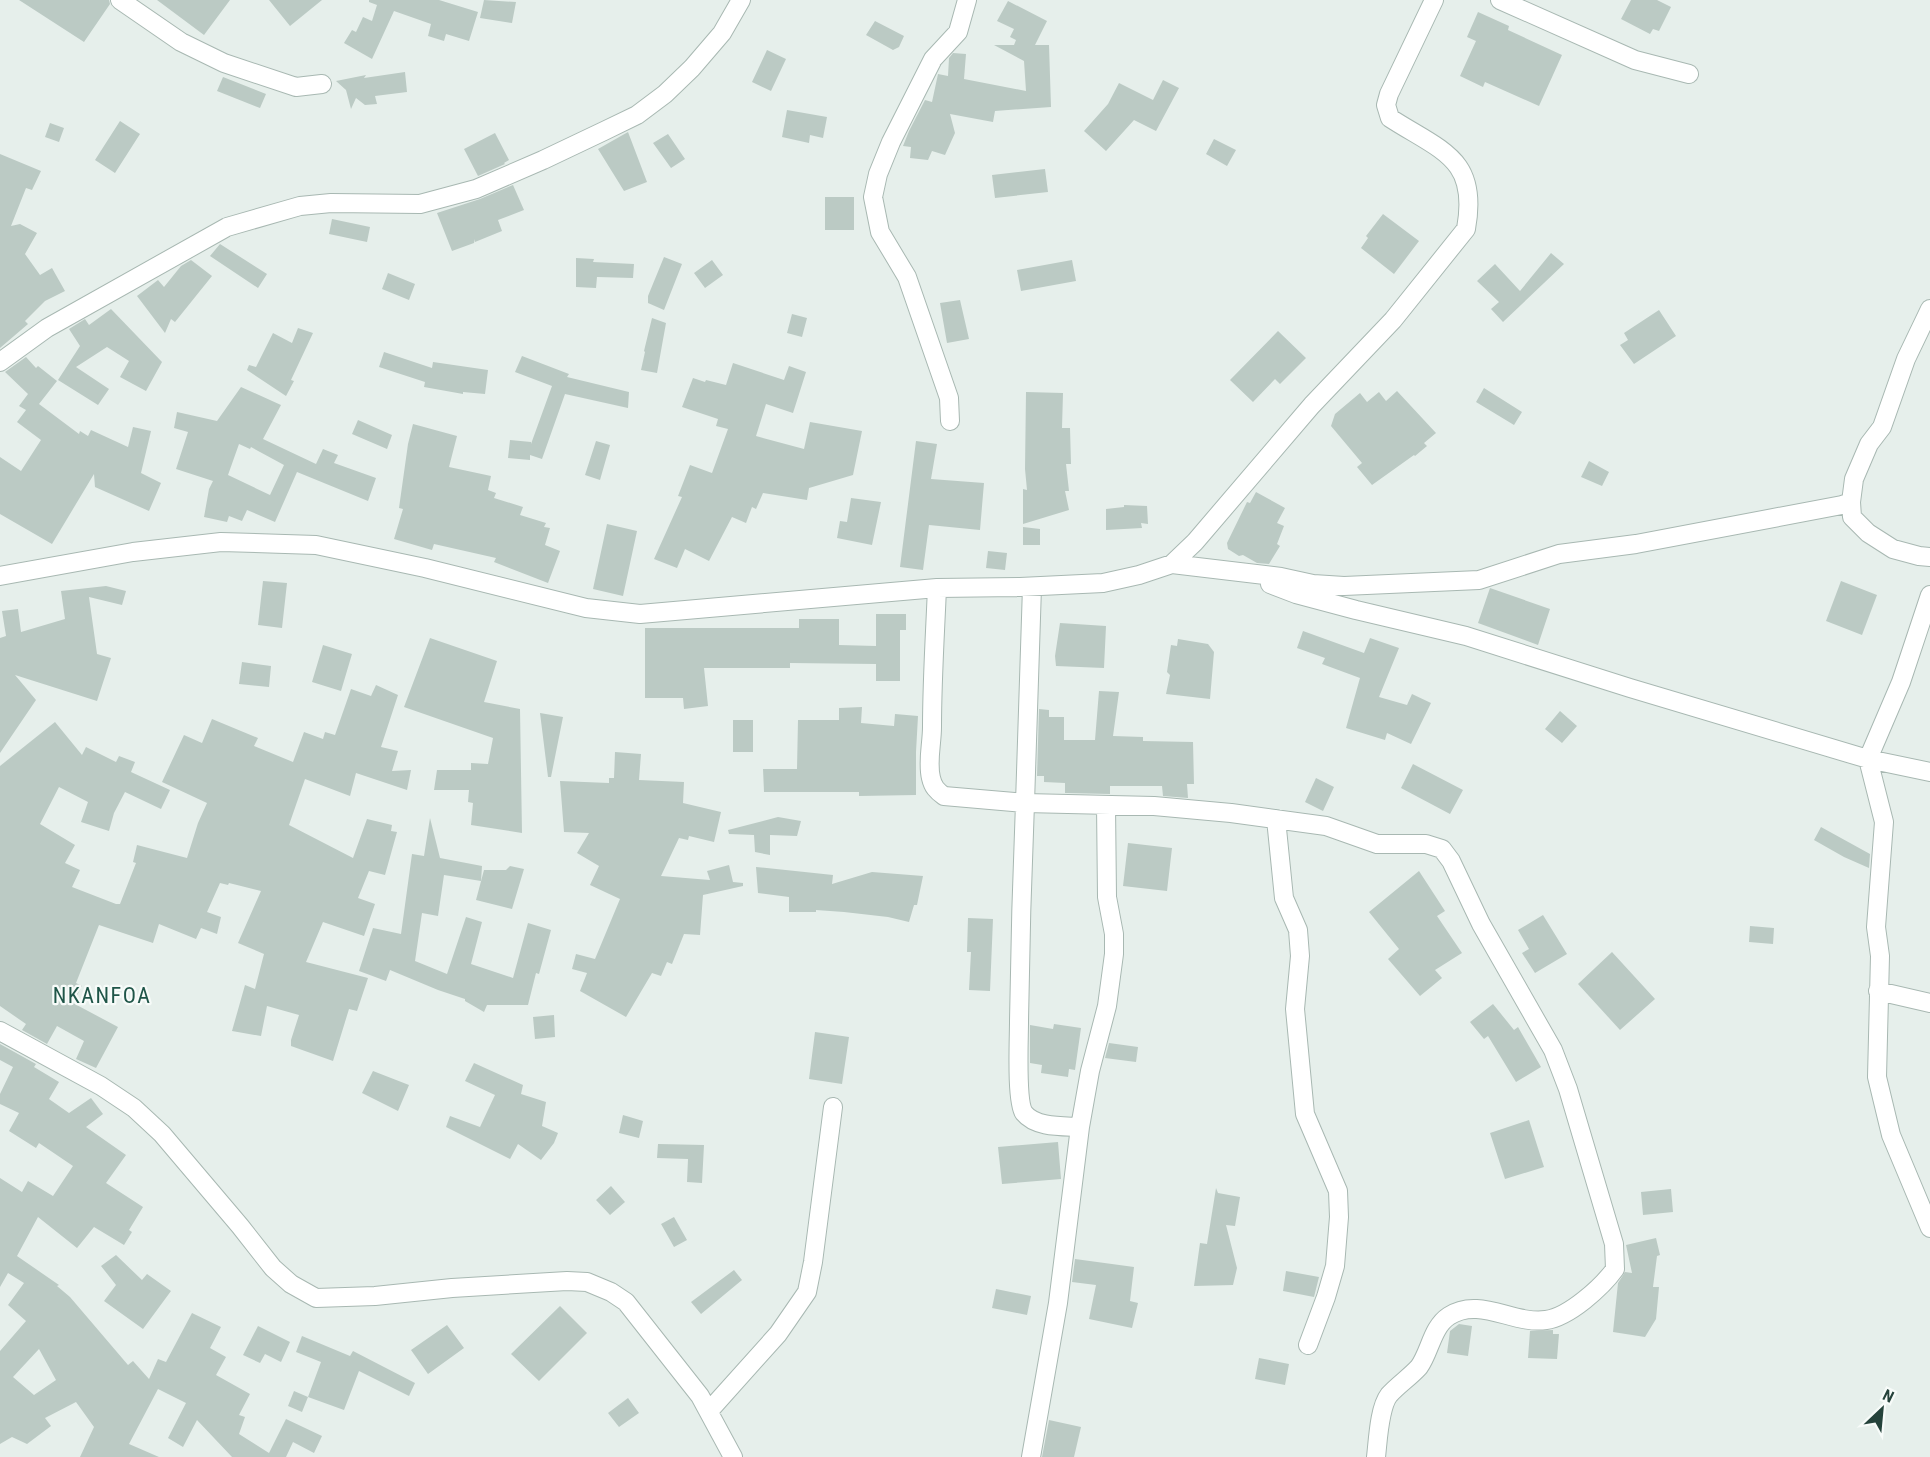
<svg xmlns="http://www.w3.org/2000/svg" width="1930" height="1457" font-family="'Roboto Condensed',sans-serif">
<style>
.building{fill:#bbcac4;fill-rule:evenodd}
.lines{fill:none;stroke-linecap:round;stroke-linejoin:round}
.street-casing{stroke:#a8b8b2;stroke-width:20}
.street{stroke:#fff;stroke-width:18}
.labels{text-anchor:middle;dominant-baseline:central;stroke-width:4.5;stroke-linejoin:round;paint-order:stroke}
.quarter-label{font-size:22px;letter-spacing:1.5px;fill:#1f5548;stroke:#f7fbf9}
</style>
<rect width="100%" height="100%" fill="#e6efeb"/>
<path class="building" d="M 19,0 L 109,0 L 110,4 L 84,42 Z
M 157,0 L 230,0 L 204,35 Z
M 269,0 L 322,0 L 290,26 Z
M 369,0 L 439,0 L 478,12 L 469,41 L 446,34 L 444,41 L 428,36 L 431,24 L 394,11 L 372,59 L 344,43 L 352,30 L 356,32 L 363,17 L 372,21 L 377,5 L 369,2 Z
M 484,0 L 516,2 L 512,23 L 480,18 Z
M 1631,0 L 1657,0 L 1671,7 L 1659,31 L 1653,29 L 1650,34 L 1621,19 Z
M 1008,1 L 1047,21 L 1035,45 L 1049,45 L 1051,107 L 995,111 L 993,122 L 950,114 L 955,133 L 945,155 L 932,151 L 928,160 L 910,158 L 911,147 L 903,146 L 909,131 L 925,100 L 932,102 L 938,74 L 948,76 L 949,58 L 953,53 L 966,54 L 964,79 L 1026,91 L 1024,61 L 994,45 L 1014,45 L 1016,40 L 1010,37 L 1014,29 L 997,21 Z
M 1478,12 L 1509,26 L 1508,30 L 1562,55 L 1539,106 L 1485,82 L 1483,87 L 1460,76 L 1476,41 L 1467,37 Z
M 875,21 L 904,36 L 899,47 L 893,50 L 866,35 Z
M 767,50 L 786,59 L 771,91 L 752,82 Z
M 405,72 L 407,92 L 375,96 L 377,104 L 365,105 L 356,98 L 351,109 L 346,90 L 336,81 L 366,75 L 364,78 Z
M 223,77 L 266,94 L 260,108 L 217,91 Z
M 1163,80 L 1179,88 L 1156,131 L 1134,120 L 1106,151 L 1084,131 L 1108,104 L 1119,83 L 1153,100 Z
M 787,110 L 827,117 L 823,138 L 810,135 L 809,143 L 782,137 Z
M 120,121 L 140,134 L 115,173 L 95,160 Z
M 50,123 L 64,128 L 59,142 L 45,137 Z
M 628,132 L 647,182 L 624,191 L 598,149 Z
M 495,133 L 509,160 L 504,163 L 505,164 L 478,176 L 464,149 Z
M 668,134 L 685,159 L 671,168 L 653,143 Z
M 1214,139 L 1236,150 L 1227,166 L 1206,154 Z
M 0,154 L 41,171 L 32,190 L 26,188 L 11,226 L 20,224 L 37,233 L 25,254 L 40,275 L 52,268 L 65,291 L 45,301 L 25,321 L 28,324 L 0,348 Z
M 1045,169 L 1048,192 L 995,198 L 992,175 Z
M 513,185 L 524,210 L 498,220 L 502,231 L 475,242 L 475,239 L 474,243 L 452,251 L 437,213 L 480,199 Z
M 825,197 L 854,197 L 854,230 L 825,230 Z
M 1383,214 L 1419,241 L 1394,274 L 1361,248 L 1368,238 L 1366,236 Z
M 332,219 L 370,227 L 367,242 L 329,234 Z
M 220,244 L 267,274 L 258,288 L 210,256 Z
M 1551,253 L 1564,264 L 1503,322 L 1491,309 L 1499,302 L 1477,281 L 1495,264 L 1520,291 Z
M 664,257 L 682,264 L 664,310 L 648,303 L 648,296 Z
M 576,258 L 594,259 L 593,262 L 634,264 L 633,278 L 597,277 L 596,288 L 576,287 Z
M 191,260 L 212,276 L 175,322 L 171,319 L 165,333 L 137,296 L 158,280 L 164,287 L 181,266 Z
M 712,260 L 723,275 L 705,288 L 694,273 Z
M 1072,260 L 1076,281 L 1021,291 L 1017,270 Z
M 388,273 L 415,284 L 409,300 L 382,289 Z
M 960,300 L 969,339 L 947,343 L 940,303 Z
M 111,309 L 162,362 L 146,391 L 120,377 L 129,361 L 107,347 L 76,367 L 109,389 L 98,405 L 58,380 L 80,346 L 69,329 L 85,319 L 89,325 Z
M 1659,310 L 1676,336 L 1634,364 L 1620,345 L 1628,340 L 1624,333 Z
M 792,314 L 807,318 L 802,337 L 787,333 Z
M 652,318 L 666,323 L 657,373 L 641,370 L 645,352 L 644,351 Z
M 298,328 L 313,333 L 291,380 L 294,381 L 286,396 L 247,370 L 249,365 L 256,367 L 273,333 L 292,343 Z
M 1278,331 L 1306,358 L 1280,384 L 1275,379 L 1253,402 L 1230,380 Z
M 384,352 L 432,368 L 433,362 L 488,370 L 485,394 L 463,392 L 463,394 L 424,387 L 425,382 L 379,367 Z
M 522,356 L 569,374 L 567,377 L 629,392 L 628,408 L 565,394 L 542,459 L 530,455 L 530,460 L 508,458 L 510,440 L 531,442 L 531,444 L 552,386 L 515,372 Z
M 26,357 L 36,368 L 38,366 L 57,381 L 39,404 L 79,434 L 80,431 L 88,436 L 91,430 L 128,447 L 133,427 L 151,431 L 141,473 L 161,483 L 149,511 L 95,487 L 94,474 L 52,544 L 0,514 L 0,457 L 21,471 L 41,440 L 17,422 L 26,410 L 19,406 L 28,394 L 5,372 Z
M 733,363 L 784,380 L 789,366 L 806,372 L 793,413 L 766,404 L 756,436 L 804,449 L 810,422 L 862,431 L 853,475 L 809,488 L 807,500 L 763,493 L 756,509 L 752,507 L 746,523 L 732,517 L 709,561 L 685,549 L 677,568 L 654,559 L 682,497 L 678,496 L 690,465 L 712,473 L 728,429 L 716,426 L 718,419 L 682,407 L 693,378 L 705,382 L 706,380 L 726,385 Z
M 241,387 L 281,405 L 263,439 L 316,464 L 323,449 L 338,455 L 334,463 L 376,478 L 368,501 L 297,472 L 275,522 L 247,510 L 242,521 L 229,516 L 227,522 L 204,517 L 209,489 L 213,481 L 176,469 L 188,432 L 174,428 L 177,412 L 217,421 ZM 239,444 L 250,449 L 251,447 L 284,465 L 270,495 L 228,475 Z
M 1484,388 L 1522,412 L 1514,425 L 1476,402 Z
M 1397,391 L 1436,433 L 1424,443 L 1427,446 L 1415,456 L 1414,455 L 1372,485 L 1357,467 L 1362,463 L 1331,426 L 1335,414 L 1360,393 L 1367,402 L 1379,392 L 1386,401 Z
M 1026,392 L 1063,393 L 1062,428 L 1070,428 L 1071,464 L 1066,464 L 1069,491 L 1065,491 L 1069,510 L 1023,524 L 1023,489 L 1027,490 L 1025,469 Z
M 358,420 L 392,435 L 387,449 L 352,434 Z
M 413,424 L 457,436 L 449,467 L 491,476 L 488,490 L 496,493 L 494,498 L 523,507 L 520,515 L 546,523 L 544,527 L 550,528 L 545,545 L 560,551 L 548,583 L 494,562 L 496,558 L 434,544 L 432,550 L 394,539 L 403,509 L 399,508 L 408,444 Z
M 596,441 L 610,445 L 600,480 L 585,475 Z
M 916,441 L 937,444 L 931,479 L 984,483 L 980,530 L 929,525 L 923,570 L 900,567 Z
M 1589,461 L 1609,472 L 1602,486 L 1581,477 Z
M 1256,492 L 1285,508 L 1277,523 L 1284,526 L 1277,544 L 1280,546 L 1269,564 L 1257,563 L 1243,555 L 1239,556 L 1228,549 L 1227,543 L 1247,502 L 1250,503 Z
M 851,498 L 881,502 L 872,545 L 837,538 L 840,521 L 847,522 Z
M 1124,505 L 1147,506 L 1148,524 L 1141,523 L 1142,528 L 1106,530 L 1106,509 L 1124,507 Z
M 607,524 L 637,531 L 623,596 L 593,589 Z
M 1023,527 L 1040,529 L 1040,545 L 1023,545 Z
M 988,551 L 1007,553 L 1005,570 L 986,568 Z
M 263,581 L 287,583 L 282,628 L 258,625 Z
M 1841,581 L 1877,595 L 1862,635 L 1826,621 Z
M 106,586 L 126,591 L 122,605 L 89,597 L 97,654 L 111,658 L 97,701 L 15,675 L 36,700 L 0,753 L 0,638 L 6,636 L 2,611 L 18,609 L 21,632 L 65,619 L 61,591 Z
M 1490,588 L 1550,609 L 1538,645 L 1478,623 Z
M 876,614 L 906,614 L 906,630 L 900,630 L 900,681 L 876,681 L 876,664 L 790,663 L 790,668 L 704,668 L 708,706 L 684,709 L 683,698 L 645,698 L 645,628 L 799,628 L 799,619 L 839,619 L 839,645 L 876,646 Z
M 1060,623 L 1106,626 L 1104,668 L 1056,666 L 1055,656 Z
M 1303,631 L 1364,653 L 1370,638 L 1399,648 L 1379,697 L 1407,705 L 1412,694 L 1431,703 L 1411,744 L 1387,733 L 1385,740 L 1346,728 L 1360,678 L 1322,664 L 1325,658 L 1297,648 Z
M 430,638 L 497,661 L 484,702 L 520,709 L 522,833 L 471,825 L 473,803 L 468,802 L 469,790 L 434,790 L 437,770 L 471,770 L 471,763 L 488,764 L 493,738 L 404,707 Z
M 1178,639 L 1208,644 L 1214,652 L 1210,699 L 1166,694 L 1170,675 L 1167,672 L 1171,645 L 1177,646 Z
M 323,645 L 352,654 L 341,691 L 312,682 Z
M 242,662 L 271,666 L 269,687 L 239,684 Z
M 376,685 L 398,695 L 381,747 L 398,751 L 392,771 L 411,770 L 407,790 L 356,773 L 350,796 L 305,779 L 289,825 L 353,858 L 367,819 L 392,825 L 391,831 L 397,832 L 385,875 L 369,871 L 358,898 L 375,904 L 364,936 L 323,922 L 306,962 L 368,978 L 357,1011 L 349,1009 L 333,1061 L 291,1046 L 291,1040 L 299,1015 L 267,1006 L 261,1036 L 232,1031 L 245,985 L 255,989 L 264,954 L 238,943 L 261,891 L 229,883 L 228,885 L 220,883 L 207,912 L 221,917 L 217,934 L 201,928 L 196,939 L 159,924 L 153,943 L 99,925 L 76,983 L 82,986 L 73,1003 L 118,1027 L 96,1068 L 76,1059 L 84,1041 L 57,1026 L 47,1044 L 22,1030 L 26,1024 L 0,1006 L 0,766 L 55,722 L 82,755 L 86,747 L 116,762 L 119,756 L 135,762 L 131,772 L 170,790 L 161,809 L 125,792 L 114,813 L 109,831 L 81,822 L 88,802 L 59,787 L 40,824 L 75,845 L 65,863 L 80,870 L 72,887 L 116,904 L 120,904 L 136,863 L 133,862 L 137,845 L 187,858 L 198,823 L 207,803 L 162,782 L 184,735 L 202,743 L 212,719 L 258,738 L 254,746 L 293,762 L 304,732 L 323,739 L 325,732 L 335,735 L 351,689 L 371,696 Z
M 1099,691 L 1119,692 L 1113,736 L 1143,737 L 1143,741 L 1193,742 L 1194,784 L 1187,784 L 1188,798 L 1163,796 L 1162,786 L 1110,786 L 1110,794 L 1065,793 L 1065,783 L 1044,782 L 1044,776 L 1037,776 L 1039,709 L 1049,710 L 1049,717 L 1064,717 L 1064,740 L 1095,740 Z
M 862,707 L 861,723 L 894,726 L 895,714 L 918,716 L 916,752 L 916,795 L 859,796 L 859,792 L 764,792 L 763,769 L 797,769 L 798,720 L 839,720 L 839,708 Z
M 1560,711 L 1577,726 L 1562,743 L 1545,729 Z
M 540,713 L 563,717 L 551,777 L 548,777 Z
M 733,720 L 753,720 L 753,752 L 733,752 Z
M 615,752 L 641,754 L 639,780 L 684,782 L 683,803 L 721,812 L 714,842 L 689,836 L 688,840 L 679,838 L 661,876 L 710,880 L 707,871 L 729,865 L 733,882 L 743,883 L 743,886 L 703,895 L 700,935 L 684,934 L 672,964 L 667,962 L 661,976 L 652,973 L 626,1017 L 580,991 L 587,973 L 572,969 L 576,954 L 595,959 L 620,899 L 590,885 L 599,866 L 577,853 L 589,833 L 564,832 L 560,781 L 609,783 L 609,778 L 614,778 Z
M 1413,764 L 1463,790 L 1450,814 L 1401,788 Z
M 1316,778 L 1334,787 L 1323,811 L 1305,802 Z
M 778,817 L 801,821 L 797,836 L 770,835 L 770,855 L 755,852 L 754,835 L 729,834 L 728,830 Z
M 430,818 L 440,858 L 482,866 L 481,881 L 444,875 L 438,916 L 422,913 L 415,961 L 447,974 L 466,917 L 482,922 L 471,964 L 513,978 L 528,923 L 551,930 L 539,974 L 536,973 L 528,1005 L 487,1005 L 484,1012 L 465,1001 L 465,999 L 438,990 L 390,970 L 386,981 L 359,971 L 373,928 L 401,934 L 412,854 L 424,856 Z
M 1821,827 L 1870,854 L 1869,868 L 1844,857 L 1814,840 Z
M 1128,843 L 1172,848 L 1167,891 L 1123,886 Z
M 510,866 L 524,869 L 512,909 L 476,900 L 484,870 L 506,870 Z
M 756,867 L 833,875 L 832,884 L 872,872 L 923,876 L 917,905 L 914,905 L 909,922 L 888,917 L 844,912 L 816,910 L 816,912 L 789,912 L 789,897 L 758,893 Z
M 1419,871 L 1445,911 L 1437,916 L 1462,953 L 1435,970 L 1442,978 L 1420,996 L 1388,959 L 1399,949 L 1369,912 Z
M 1543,915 L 1567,954 L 1535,973 L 1522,953 L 1529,949 L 1518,930 Z
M 968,918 L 993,919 L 990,991 L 969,990 L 971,952 L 967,952 Z
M 1750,926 L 1774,928 L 1773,944 L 1749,942 Z
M 1612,952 L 1655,999 L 1620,1030 L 1578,984 Z
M 1493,1004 L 1514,1030 L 1518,1027 L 1541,1067 L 1516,1082 L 1488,1036 L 1484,1039 L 1470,1022 Z
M 554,1015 L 555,1037 L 535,1039 L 533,1017 Z
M 1054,1024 L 1081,1028 L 1075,1070 L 1069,1069 L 1068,1077 L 1041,1073 L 1042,1065 L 1030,1063 L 1030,1025 L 1053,1029 Z
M 815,1032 L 849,1037 L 842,1084 L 809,1079 Z
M 1109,1043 L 1138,1047 L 1136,1062 L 1105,1058 Z
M 0,1044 L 36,1064 L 34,1067 L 59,1082 L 49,1099 L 69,1113 L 91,1098 L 103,1114 L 86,1127 L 126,1155 L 106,1183 L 143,1207 L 129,1230 L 132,1232 L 124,1245 L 94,1227 L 77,1248 L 38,1217 L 17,1256 L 59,1285 L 57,1286 L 70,1297 L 128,1365 L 133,1361 L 149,1379 L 158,1359 L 166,1362 L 192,1313 L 221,1327 L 210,1348 L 226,1357 L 216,1375 L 250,1394 L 239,1415 L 245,1417 L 239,1434 L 269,1453 L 286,1419 L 322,1436 L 314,1453 L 293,1442 L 286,1457 L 232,1457 L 197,1420 L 183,1447 L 168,1438 L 186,1403 L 158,1389 L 129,1444 L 159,1457 L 80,1457 L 94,1427 L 76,1402 L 45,1418 L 51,1426 L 27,1444 L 12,1437 L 0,1444 L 0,1351 L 26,1321 L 8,1305 L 24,1283 L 8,1273 L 0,1287 L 0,1178 L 22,1192 L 28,1181 L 53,1196 L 73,1166 L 39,1143 L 36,1148 L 9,1131 L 19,1113 L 0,1104 L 0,1094 L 13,1067 L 0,1060 ZM 39,1349 L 56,1380 L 34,1395 L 13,1377 Z
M 474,1063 L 523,1085 L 521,1094 L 546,1102 L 542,1126 L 558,1133 L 554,1143 L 541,1160 L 518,1144 L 510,1159 L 446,1127 L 450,1116 L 480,1127 L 495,1095 L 465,1081 Z
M 373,1071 L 409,1085 L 398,1111 L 362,1093 Z
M 623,1115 L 643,1121 L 639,1138 L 619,1133 Z
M 1529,1120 L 1544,1167 L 1505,1179 L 1490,1133 Z
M 1058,1142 L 1061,1179 L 1002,1184 L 998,1147 Z
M 658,1144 L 704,1145 L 702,1183 L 687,1182 L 688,1159 L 657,1158 Z
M 611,1186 L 625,1202 L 610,1215 L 596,1200 Z
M 1216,1188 L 1218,1193 L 1240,1197 L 1235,1226 L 1226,1225 L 1237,1268 L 1233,1285 L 1194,1286 L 1200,1243 L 1207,1244 Z
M 1671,1189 L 1673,1212 L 1643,1215 L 1641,1192 Z
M 674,1217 L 687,1240 L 674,1247 L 661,1224 Z
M 1656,1238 L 1660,1255 L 1657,1256 L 1653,1287 L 1659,1287 L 1656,1319 L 1645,1337 L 1613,1332 L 1618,1283 L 1625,1272 L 1632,1273 L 1626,1245 Z
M 116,1255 L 142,1280 L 147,1274 L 171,1291 L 143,1329 L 104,1301 L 116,1285 L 101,1266 Z
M 1075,1259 L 1134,1267 L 1130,1301 L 1138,1303 L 1132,1328 L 1089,1319 L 1096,1285 L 1072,1282 Z
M 734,1270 L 742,1280 L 701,1314 L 691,1302 Z
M 1286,1271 L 1319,1277 L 1314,1297 L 1283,1291 Z
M 996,1289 L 1031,1296 L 1027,1315 L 992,1308 Z
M 560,1306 L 587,1333 L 539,1381 L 511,1354 Z
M 1459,1324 L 1472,1326 L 1468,1356 L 1447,1353 L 1450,1331 Z
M 447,1325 L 464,1348 L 428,1374 L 411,1350 Z
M 258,1326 L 290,1342 L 281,1362 L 265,1354 L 260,1363 L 243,1355 Z
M 1553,1330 L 1553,1334 L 1559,1334 L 1557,1359 L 1528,1358 L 1530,1331 Z
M 302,1336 L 350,1356 L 353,1351 L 415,1383 L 409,1396 L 359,1371 L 344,1410 L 308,1397 L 321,1362 L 296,1352 Z
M 1259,1358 L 1289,1364 L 1285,1385 L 1255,1379 Z
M 294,1391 L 308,1397 L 302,1412 L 288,1406 Z
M 628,1398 L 639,1413 L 619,1427 L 608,1413 Z
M 1049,1420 L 1081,1427 L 1074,1457 L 1042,1457 Z"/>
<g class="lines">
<defs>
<path id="street" d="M 120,0 L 181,42 L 224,63 L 296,87 L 322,84
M 1500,0 L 1635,60 L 1689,74
M 0,362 L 47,328 L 227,227 L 300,206 L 331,203 L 420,204 L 476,189 L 543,160 L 604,131 L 637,115 L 665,94 L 692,68 L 722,33 L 741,0
M 950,421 L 949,398 L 924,326 L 907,277 L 880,232 L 873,197 L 878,174 L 891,142 L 933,59 L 958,32 L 967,0
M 1851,502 L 1852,517 L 1868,533 L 1893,549 L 1919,556 L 1930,557
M 1172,564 L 1281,577 L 1313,584 L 1344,586 L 1479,580 L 1559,554 L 1636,544 L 1842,505 L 1851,502 L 1854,479 L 1869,444 L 1882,427 L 1906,359 L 1930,309
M 0,576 L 133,552 L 221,542 L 316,545 L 425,568 L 586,608 L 640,614 L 937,588 L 1020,587 L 1103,583 L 1139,575 L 1172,564 L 1195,542 L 1312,405 L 1393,320 L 1466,229 C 1479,158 1441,151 1390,118 L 1386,105 L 1389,94 L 1434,0
M 1270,584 L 1296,594 L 1356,610 L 1466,636 L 1630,688 L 1868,759 L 1901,682 L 1930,595
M 937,588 C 935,635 932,681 932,727 C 932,744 927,762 931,778 C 933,787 937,791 944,796 L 1025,803 L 1032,587
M 1930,772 L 1868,759 L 1884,822 L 1876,927 L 1880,956 L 1877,1077 L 1891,1135 L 1930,1228
M 1276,819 L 1284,898 L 1298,930 L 1300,956 L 1295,1009 L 1305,1114 L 1338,1191 L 1339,1217 L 1335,1266 L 1326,1297 L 1308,1345
M 1878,991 L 1930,1003
M 0,1031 L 101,1086 L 134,1108 L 162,1134 L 240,1226 L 273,1268 L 291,1284 L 316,1298 L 375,1296 L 452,1288 L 567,1281 L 587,1282 L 611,1292 L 626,1302 L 700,1396 L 733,1457
M 1080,1127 C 1063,1126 1036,1128 1024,1113 C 1016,1101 1019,1039 1019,1022 C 1020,949 1022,876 1025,803 L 1154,806 L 1231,813 L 1326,826 L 1377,844 L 1426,844 L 1442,849 L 1451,861 L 1481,924 L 1553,1050 L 1568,1089 L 1614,1244 L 1615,1269 C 1602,1287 1569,1317 1546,1320 C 1514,1325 1479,1296 1449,1316 C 1432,1327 1430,1352 1419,1367 C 1410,1377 1398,1385 1389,1395 C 1379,1408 1378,1441 1376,1457
M 709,1411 L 778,1334 L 807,1292 L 813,1262 L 833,1107
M 1031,1457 L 1058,1303 L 1080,1127 L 1090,1071 L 1107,1006 L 1114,954 L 1114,934 L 1107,897 L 1106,805"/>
</defs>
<use href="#street" class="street-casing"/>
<use href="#street" class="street"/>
</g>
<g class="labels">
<g class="quarter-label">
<text x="102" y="995">NKANFOA</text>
</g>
</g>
<g transform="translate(1882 1409) rotate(26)" stroke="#f7fbf9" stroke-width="4.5" paint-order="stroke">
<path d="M0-4.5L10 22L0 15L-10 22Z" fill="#24423a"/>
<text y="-9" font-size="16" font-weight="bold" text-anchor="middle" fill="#24423a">N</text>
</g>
</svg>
